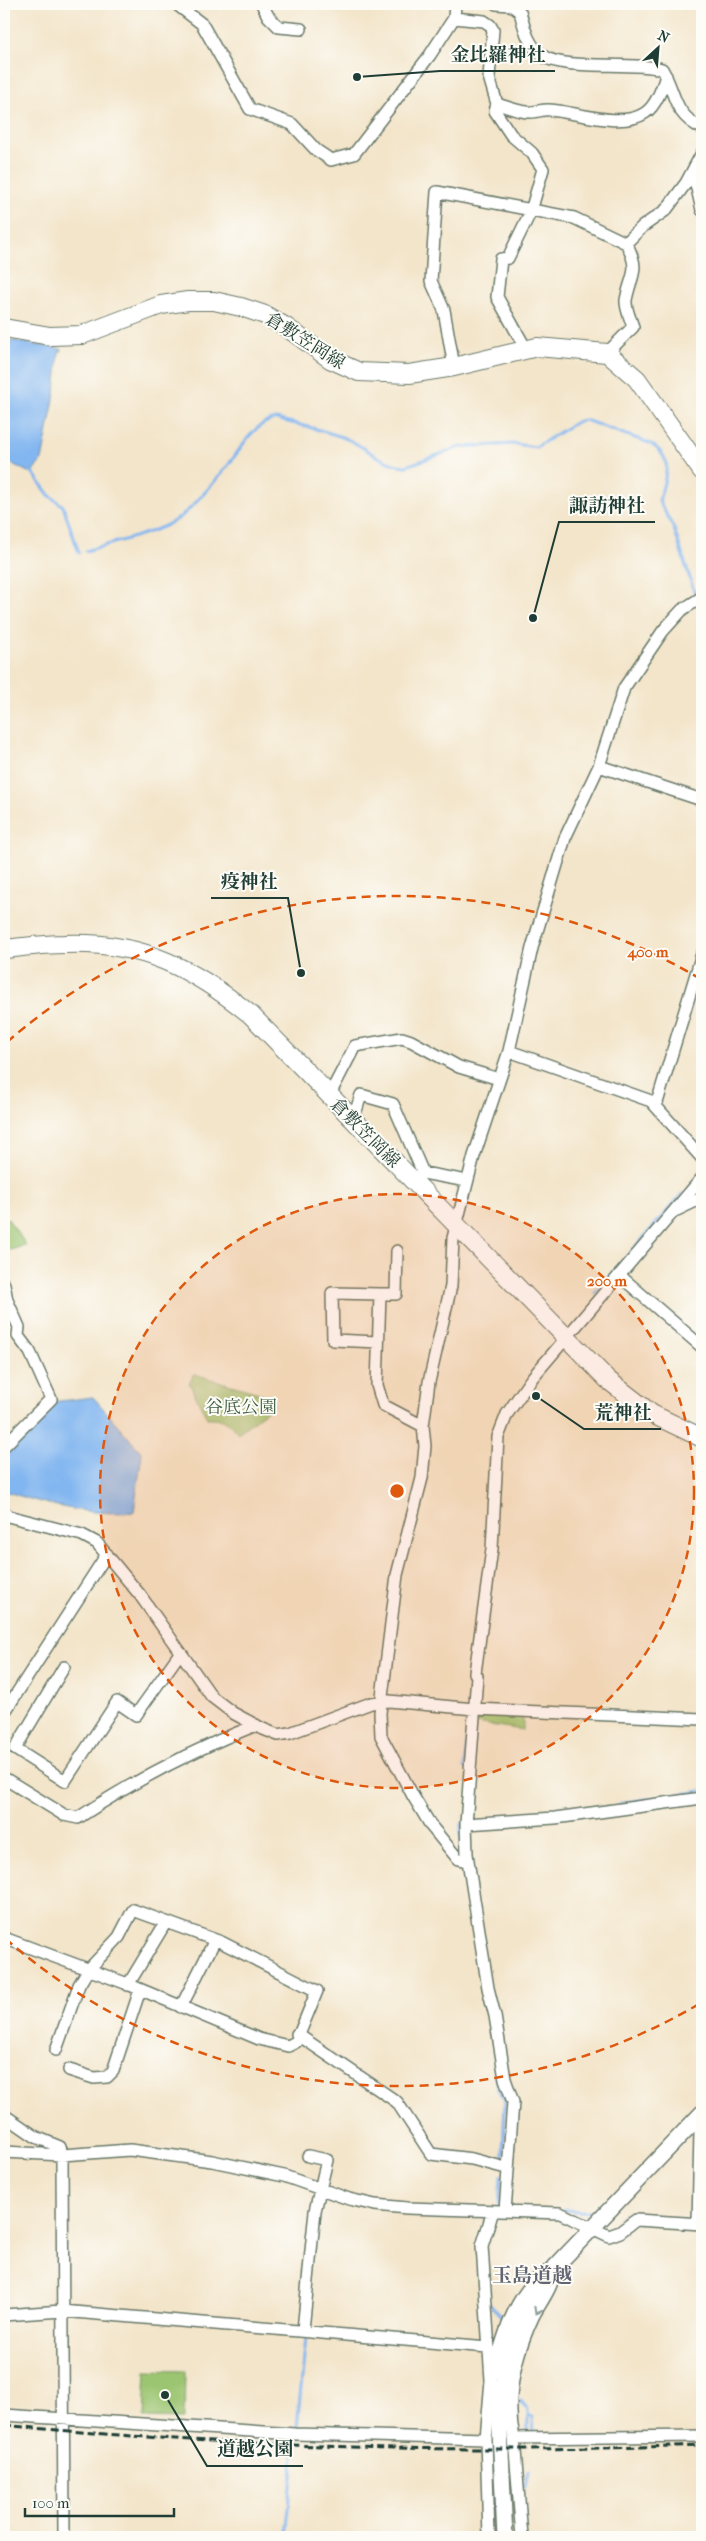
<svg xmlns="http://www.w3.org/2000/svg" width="706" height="2541" font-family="'IM FELL French Canon','Noto Serif JP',serif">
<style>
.green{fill:#9cc571;stroke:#5e8152}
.water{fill:#82b6f0;stroke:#507a92}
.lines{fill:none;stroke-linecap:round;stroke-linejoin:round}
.stream{stroke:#82b6f0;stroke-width:3}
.street-casing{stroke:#697868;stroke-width:14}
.secondary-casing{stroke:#697868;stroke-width:18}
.primary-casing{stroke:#697868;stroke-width:20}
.street{stroke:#fff;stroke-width:11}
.secondary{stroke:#fff;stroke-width:15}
.primary{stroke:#fff;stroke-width:18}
.rail{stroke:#1f3d34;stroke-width:3;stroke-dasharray:8 4;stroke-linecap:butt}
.oneway{stroke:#8f9e9a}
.ring{fill:none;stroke:#de580e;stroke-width:2.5;stroke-dasharray:9 6}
.labels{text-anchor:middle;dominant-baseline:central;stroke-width:4;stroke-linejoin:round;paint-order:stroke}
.street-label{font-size:18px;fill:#1f3d34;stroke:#fdfcf7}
.park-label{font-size:18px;fill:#3e5f43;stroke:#fdfcf7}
.quarter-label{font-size:20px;font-weight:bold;fill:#626572;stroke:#fdfcf7}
.centre{fill:#de580e;stroke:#fdfcf7;stroke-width:2.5}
.ring-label{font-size:15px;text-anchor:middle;font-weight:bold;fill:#de580e;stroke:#fdfcf7;stroke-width:4;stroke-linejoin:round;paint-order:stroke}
.leader{fill:none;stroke:#1f3d34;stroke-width:2}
.callout-dot{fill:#1f3d34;stroke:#fdfcf7;stroke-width:2}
.callout-label{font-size:19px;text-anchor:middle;font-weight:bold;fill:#1f3d34;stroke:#fdfcf7;stroke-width:4;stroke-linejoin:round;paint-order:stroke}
</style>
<rect width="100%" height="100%" fill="#fdfcf7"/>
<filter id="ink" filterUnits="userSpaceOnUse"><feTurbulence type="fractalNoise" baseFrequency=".02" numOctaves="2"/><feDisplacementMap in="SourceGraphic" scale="10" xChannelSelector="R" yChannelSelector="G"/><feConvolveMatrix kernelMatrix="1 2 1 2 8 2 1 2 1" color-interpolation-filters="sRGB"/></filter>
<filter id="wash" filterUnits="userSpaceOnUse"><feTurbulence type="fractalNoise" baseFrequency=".0096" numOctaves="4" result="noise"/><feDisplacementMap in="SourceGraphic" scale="20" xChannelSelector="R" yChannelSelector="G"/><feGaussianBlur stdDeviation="1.12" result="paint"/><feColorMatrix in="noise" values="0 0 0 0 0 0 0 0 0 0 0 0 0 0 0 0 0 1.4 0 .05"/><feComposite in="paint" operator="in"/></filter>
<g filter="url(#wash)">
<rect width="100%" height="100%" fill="#f3e5ca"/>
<path class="green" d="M 4,1219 L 8,1219 L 26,1245 L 4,1252 Z
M 194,1374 L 262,1394 L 274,1405 L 238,1433 C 228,1422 222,1417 207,1418 L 189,1383 Z
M 480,1715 L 523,1716 L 523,1730 L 476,1723 Z
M 146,2370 L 185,2371 L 184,2419 L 144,2418 Z"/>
<path class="water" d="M 4,339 L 62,349 L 62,351 L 59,351 L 55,394 L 42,460 L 33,471 L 28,472 L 4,460 Z
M 93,1397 L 142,1453 L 134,1512 C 90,1516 46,1505 5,1491 L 4,1454 L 52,1402 Z"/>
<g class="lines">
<path class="stream" d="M 30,469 L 49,495 L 63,506 L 79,553
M 86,551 C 111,543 158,533 179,518 C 192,509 215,481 226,468 C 240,451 252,423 276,419 C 299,425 325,430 347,439 C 367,448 383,465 406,466 L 461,447 L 514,444 L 536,447 L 578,421 L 585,420 L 649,443 C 676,458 665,476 659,501 L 674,529 L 694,591 L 699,596
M 595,1293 L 682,1194
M 469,1705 L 471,1684
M 465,1768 L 469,1711
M 621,1803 L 702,1791
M 461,1824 L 462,1855
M 462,1863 L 467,1887
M 483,1992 L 493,2037
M 495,2050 L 498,2089 L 505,2100 L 503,2157
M 499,2206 L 501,2176
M 565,2210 L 591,2212
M 624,2215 L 637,2216
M 490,2305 L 503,2318
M 521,2401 L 528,2410 L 528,2431
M 528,2417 L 533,2417 L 534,2434
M 525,2487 L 528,2471
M 286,2537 L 306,2337"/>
</g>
</g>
<g filter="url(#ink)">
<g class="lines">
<defs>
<path id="street" d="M 176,4 L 202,24 L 250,109 L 292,124 L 316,150 L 331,160 L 354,154 L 430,55 L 454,18 L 484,21 L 490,25 L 493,30 L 489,77 L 497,104 L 495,111 L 511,135 L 532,153 L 543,169 L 531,211 L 508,258 L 501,259 L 497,297 L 526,349
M 262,4 L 268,16 L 279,27 L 301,29
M 496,4 L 511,5 L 520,12 C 524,27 528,46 543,56 C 565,71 631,61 662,69 C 676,93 673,115 702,128
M 454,18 L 455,4
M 497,104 C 507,107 517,111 527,112 C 535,113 542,109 550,110 C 576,112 621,129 645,113 C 656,106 662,88 666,76
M 693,171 L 702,210
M 626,243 L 642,227 L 666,210 L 686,183 L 702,153
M 454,367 L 444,310 L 431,281 L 437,192 L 574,218 L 626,243 C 641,271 631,274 626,300 C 625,308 631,320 633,327 L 607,353
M 599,766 L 702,800
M 509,1051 L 651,1101 L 702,1158
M 329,1096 L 355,1046 L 402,1038 L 411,1041 L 459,1067 L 499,1079
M 656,1106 L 702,954
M 356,1111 L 361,1095 L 393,1104 L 423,1173 L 467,1181
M 677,1210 L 702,1198
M 397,1251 L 396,1294 L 380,1294 L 377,1385 L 383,1405 L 423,1426
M 619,1275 L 702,1347
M 4,1284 L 7,1300 L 19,1327 L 18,1336 L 30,1352 L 51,1399 L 4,1446
M 378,1342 L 333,1340 L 332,1293 L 380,1294
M 4,1512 L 8,1516 L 82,1535 L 97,1543 L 140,1595 L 212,1697 L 233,1713 L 263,1729 L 278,1735 L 290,1733 L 371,1703 L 389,1701 L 474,1709 L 702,1719
M 64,1667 L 15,1749 L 65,1781 L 117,1702 L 136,1715 L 180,1653
M 4,1713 L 107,1554
M 4,1778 L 64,1815 L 78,1818 C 135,1780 193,1750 256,1725
M 466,1824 L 555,1818 L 702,1798
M 467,1861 L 458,1859 L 431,1826 L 413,1796 L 381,1736 L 380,1713 L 397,1575 L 422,1478 L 425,1446 L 423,1426 L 429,1382 L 451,1286 L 453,1238 L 474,1156 L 509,1051 L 532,948 L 565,838 L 599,766 L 624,688 L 663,631 L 682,610 L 702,597
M 4,1938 L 125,1983 L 259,2039 L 288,2046 L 296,2042 L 317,1991 L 221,1942 L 133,1910 L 119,1937 L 88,1970 L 79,1985 L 56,2050
M 128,1985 L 166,1922
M 181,2007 L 215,1940
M 297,2034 L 397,2102 L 431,2154 L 472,2159 L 506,2168
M 69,2070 L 94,2078 L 107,2077 L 113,2071 L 140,1990
M 4,2115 L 36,2137 L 60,2147 L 62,2155 L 64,2537
M 696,2119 L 700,2131 L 698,2224
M 4,2152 L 62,2155 L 130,2150 L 212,2161 L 284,2176 L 349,2199 L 375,2205 L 407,2208 L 560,2213 L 609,2236 L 620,2232 L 636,2220 L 702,2224
M 505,2211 L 513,2102 L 505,2079 L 495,2016 L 488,1988 L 467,1854 L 466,1824 L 477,1676 L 475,1673 L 492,1549 L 498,1437 L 507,1414 L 532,1378 L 702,1178
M 4,2315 L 62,2311 L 488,2347
M 303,2330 L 315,2211 L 327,2160 L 308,2156
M 491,2380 C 501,2342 515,2284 555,2267 C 554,2286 543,2299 534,2315 C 516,2353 505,2396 514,2438 L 522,2537
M 4,2415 L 295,2434 L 486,2439
M 514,2438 L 702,2436
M 489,2537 L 486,2439 L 491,2380 L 482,2246 L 493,2211"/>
<path id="secondary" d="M 505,2537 L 499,2410 L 508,2356 L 520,2321 L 555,2267 L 702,2113"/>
<path id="primary" d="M 4,328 L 50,336 L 82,335 L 161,305 L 188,301 L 214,301 L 241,307 L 265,315 L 286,327 L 330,359 L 359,372 L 409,374 L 454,367 L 537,347 L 607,353 L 637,379 L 702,471
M 4,949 C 24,947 45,944 65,944 C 141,941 193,968 251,1015 L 608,1380 L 652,1414 L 702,1438"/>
</defs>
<use href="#street" class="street-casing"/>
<use href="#secondary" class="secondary-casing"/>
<use href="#primary" class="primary-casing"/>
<use href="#street" class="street"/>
<use href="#secondary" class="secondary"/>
<use href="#primary" class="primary"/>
<path class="rail" d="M 4,2425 C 235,2448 470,2454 702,2445"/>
</g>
<defs><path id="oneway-chevron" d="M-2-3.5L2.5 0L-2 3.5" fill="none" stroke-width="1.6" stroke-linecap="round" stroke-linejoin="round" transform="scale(1.25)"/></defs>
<use class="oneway" href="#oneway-chevron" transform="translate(537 2311) rotate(119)"/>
</g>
<circle cx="397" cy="1491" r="297" fill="#de580e" fill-opacity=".12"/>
<g class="ring">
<circle cx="397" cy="1491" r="297"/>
<path d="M699 2004A595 595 0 0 1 7 1940M7 1042A595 595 0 0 1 699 978"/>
</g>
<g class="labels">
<g class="street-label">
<text transform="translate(305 341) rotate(32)">倉敷笠岡線</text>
<text transform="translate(365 1133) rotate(45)">倉敷笠岡線</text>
</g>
<g class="park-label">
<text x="241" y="1407">谷底公園</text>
</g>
<g class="quarter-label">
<text x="532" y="2275">玉島道越</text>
</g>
</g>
<circle cx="397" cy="1491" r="8" class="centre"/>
<g class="ring-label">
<text x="648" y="957">400 m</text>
<text x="607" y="1286">200 m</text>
</g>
<path class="leader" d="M357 77L440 71H555M533 618L559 522H655M301 973L288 898H211M536 1396L584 1429H661M165 2395L207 2466H303"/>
<g class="callout-dot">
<circle cx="357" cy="77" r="5"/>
<circle cx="533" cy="618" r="5"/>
<circle cx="301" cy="973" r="5"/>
<circle cx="536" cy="1396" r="5"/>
<circle cx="165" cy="2395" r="5"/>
</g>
<g class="callout-label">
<text x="498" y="61">金比羅神社</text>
<text x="607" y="512">諏訪神社</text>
<text x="249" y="888">疫神社</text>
<text x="623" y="1419">荒神社</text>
<text x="255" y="2455">道越公園</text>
</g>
<rect width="706" height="2541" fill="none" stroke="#fdfcf7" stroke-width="20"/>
<g transform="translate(658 48) rotate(26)" stroke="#fdfcf7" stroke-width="4" paint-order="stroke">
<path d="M0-4L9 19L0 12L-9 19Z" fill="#1f3d34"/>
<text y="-8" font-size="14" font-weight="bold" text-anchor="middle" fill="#1f3d34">N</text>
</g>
<path d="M25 2508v8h149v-8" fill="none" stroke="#1f3d34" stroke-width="2.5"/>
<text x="32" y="2508" font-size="15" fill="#1f3d34" stroke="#fdfcf7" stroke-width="4" paint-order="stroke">100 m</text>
</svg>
